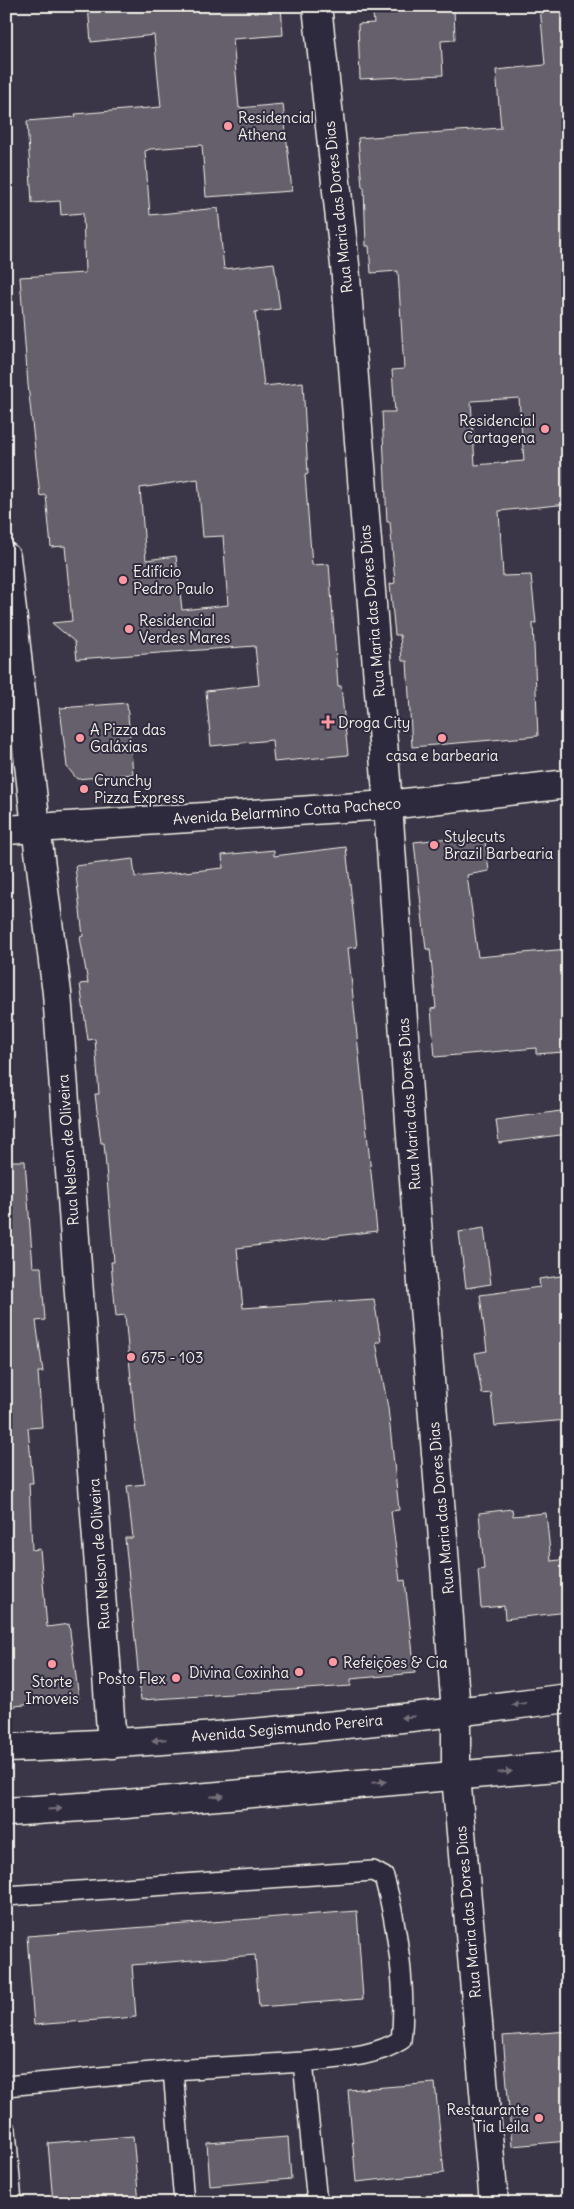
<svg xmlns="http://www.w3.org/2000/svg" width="574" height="2209" font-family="Delius,sans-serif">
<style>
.building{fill:#65616c;stroke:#f4f1e8;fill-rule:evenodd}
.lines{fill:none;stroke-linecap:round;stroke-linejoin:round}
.lane-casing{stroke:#f4f1e8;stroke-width:22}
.street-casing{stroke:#f4f1e8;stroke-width:31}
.secondary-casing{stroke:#f4f1e8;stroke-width:31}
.lane{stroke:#2f2a3d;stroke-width:19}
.street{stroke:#2f2a3d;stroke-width:28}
.secondary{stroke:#2f2a3d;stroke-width:28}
.oneway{fill:#747079}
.poi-dot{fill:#ff9aa2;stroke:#2f2a3d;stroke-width:2}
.labels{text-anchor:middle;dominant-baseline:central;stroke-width:4;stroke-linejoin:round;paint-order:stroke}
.poi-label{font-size:15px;fill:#f4f1e8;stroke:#2f2a3d;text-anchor:start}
.street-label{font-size:15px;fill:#f4f1e8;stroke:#2f2a3d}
</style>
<rect width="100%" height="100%" fill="#3b3647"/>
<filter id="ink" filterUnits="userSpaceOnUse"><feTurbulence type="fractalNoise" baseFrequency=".02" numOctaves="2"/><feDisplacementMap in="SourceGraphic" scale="10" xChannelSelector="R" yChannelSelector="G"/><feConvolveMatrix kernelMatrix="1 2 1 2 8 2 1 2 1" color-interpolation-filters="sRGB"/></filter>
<g filter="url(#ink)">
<path class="building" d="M 88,6 L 281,6 L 283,35 L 233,39 L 239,108 L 283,104 L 292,191 L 206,197 L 202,145 L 150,149 L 145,151 L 150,215 L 218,208 L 224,269 L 274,263 L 280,309 L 255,312 L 264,386 L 303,382 L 308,474 L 305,475 L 312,565 L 329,564 L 338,686 L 341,686 L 348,755 L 274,762 L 272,740 L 211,746 L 206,691 L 259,685 L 255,646 L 77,659 L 75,642 L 52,623 L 72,621 L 65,546 L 51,547 L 46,495 L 40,496 L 28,385 L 20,277 L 85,273 L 83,213 L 61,215 L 60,201 L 32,203 L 27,121 L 76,117 L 75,114 L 161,107 L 154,35 L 91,42 ZM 198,479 L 203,537 L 223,536 L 228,605 L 182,610 L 176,556 L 146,560 L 140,488 Z
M 372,6 L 454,6 L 455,40 L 441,41 L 443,75 L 360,79 L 358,24 L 374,23 Z
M 540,6 L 568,6 L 568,504 L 499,511 L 503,576 L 531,575 L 536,623 L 533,623 L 538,736 L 412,747 L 407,661 L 402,661 L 400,635 L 395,635 L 390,584 L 395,583 L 390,522 L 387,522 L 382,412 L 395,412 L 392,370 L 404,369 L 398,271 L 371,273 L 369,246 L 366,246 L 364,187 L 362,187 L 358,138 L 501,128 L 496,70 L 545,65 ZM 519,398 L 524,461 L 475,465 L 471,401 Z
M 127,703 L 133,774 L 77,779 L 67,767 L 60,708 Z
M 484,834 L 489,871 L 467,875 L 478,957 L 568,949 L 568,1048 L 563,1049 L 564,1052 L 536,1054 L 536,1048 L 435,1057 L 431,1009 L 436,1008 L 430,949 L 426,949 L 414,842 Z
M 346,847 L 357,947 L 348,948 L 377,1231 L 237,1248 L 243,1308 L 374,1299 L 381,1342 L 376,1342 L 388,1408 L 399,1510 L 391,1511 L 400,1581 L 405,1580 L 415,1673 L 351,1679 L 351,1686 L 141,1700 L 125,1538 L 133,1538 L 127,1486 L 145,1484 L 136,1433 L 125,1315 L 116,1316 L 111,1262 L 114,1262 L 104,1143 L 101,1143 L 95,1094 L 99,1094 L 95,1039 L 88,1040 L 80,984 L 88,983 L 80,937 L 83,936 L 75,866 L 133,859 L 135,877 L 223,868 L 222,855 L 274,850 L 274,856 Z
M 568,1110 L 568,1134 L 499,1143 L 496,1120 Z
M 6,1161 L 25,1161 L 33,1267 L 41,1267 L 45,1320 L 36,1321 L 43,1372 L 38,1372 L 42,1427 L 28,1428 L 33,1483 L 29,1483 L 32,1550 L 40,1549 L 47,1627 L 69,1624 L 79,1699 L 6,1707 Z
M 484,1228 L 491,1284 L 466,1288 L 459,1232 Z
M 568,1275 L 568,1420 L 495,1426 L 491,1393 L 482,1394 L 475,1353 L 487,1351 L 480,1295 L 540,1287 L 539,1279 Z
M 512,1509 L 513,1516 L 546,1513 L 551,1561 L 568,1559 L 568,1612 L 505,1619 L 504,1606 L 481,1608 L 478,1570 L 484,1569 L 479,1513 Z
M 357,1911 L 363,1999 L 259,2007 L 255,1955 L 132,1965 L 136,2017 L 34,2025 L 27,1936 Z
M 568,2031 L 568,2141 L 512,2146 L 503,2036 Z
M 435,2083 L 444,2173 L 356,2182 L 348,2090 Z
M 133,2136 L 139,2203 L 53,2203 L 48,2143 Z
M 288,2137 L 291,2179 L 210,2186 L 207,2143 Z"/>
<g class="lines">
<defs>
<path id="lane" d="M 6,1896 L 373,1871 L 384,1877 C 397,1923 407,1993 401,2040 C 373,2058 335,2058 303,2062
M 6,2086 L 173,2070
M 6,2130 L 12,2203
M 184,2203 L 173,2070 L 303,2062 L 317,2203"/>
<path id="street" d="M 317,6 L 345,265 L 388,805 L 417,1222 L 442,1526 L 456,1712 L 456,1776 L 494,2203
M 6,557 L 36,827 L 57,993 L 112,1744"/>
<path id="secondary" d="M 6,830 L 388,805 L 568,784
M 6,1748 C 194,1742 382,1722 568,1698
M 6,1812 L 126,1804 L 568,1766"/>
</defs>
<use href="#lane" class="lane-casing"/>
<use href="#street" class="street-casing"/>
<use href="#secondary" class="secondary-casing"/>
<use href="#lane" class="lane"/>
<use href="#street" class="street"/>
<use href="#secondary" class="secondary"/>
</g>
<defs><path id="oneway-solid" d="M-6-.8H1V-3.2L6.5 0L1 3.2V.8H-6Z" transform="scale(1.25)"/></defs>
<g class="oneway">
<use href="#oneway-solid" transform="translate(519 1704) rotate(173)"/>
<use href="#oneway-solid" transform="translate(408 1717) rotate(175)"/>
<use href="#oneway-solid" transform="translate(159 1740) rotate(175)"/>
<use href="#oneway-solid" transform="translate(505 1772) rotate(-5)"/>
<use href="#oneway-solid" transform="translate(379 1782) rotate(-5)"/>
<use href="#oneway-solid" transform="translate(217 1796) rotate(-5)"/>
<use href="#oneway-solid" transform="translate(55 1809) rotate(-4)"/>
</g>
</g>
<g class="poi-dot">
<circle cx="228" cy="126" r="5"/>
<circle cx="545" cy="429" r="5"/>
<circle cx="123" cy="580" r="5"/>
<circle cx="129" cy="629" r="5"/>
<path d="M325.5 714.5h5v5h5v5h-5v5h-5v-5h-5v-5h5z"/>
<circle cx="80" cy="738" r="5"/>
<circle cx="442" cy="738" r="5"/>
<circle cx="84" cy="789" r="5"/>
<circle cx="434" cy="845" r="5"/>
<circle cx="131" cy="1357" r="5"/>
<circle cx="333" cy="1662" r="5"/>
<circle cx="52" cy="1664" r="5"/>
<circle cx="299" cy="1672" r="5"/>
<circle cx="176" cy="1678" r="5"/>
<circle cx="539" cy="2118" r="5"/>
</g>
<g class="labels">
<g class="poi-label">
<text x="238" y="117">Residencial<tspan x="238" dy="17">Athena</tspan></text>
<text x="535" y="420" text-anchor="end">Residencial<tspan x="535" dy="17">Cartagena</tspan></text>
<text x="133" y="571">Edifício<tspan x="133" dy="17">Pedro Paulo</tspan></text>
<text x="139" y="620">Residencial<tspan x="139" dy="17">Verdes Mares</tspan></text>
<text x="338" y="722">Droga City</text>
<text x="90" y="729">A Pizza das<tspan x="90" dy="17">Galáxias</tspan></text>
<text x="442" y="755" text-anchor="middle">casa e barbearia</text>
<text x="94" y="780">Crunchy<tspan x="94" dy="17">Pizza Express</tspan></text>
<text x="444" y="836">Stylecuts<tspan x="444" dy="17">Brazil Barbearia</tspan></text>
<text x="141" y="1357">675 - 103</text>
<text x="343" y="1662">Refeições &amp; Cia</text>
<text x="289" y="1672" text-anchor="end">Divina Coxinha</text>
<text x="166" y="1678" text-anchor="end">Posto Flex</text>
<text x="52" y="1681" text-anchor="middle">Storte<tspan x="52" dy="17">Imoveis</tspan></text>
<text x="529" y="2109" text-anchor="end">Restaurante<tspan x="529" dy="17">Tia Leila</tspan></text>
</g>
<g class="street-label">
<text transform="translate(338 207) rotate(-96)">Rua Maria das Dores Dias</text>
<text transform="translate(372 611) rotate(-95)">Rua Maria das Dores Dias</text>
<text transform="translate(287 811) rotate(-4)">Avenida Belarmino Cotta Pacheco</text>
<text transform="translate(409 1104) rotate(-94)">Rua Maria das Dores Dias</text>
<text transform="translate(68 1150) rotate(-94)">Rua Nelson de Oliveira</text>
<text transform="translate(441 1508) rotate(-95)">Rua Maria das Dores Dias</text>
<text transform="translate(99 1554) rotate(-94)">Rua Nelson de Oliveira</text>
<text transform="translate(287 1728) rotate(-5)">Avenida Segismundo Pereira</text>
<text transform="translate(468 1912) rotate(-95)">Rua Maria das Dores Dias</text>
</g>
</g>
<rect width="574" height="2209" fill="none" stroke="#2f2a3d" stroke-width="25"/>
<rect x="12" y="12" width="549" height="2184" fill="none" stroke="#f4f1e8" stroke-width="2" filter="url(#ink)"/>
</svg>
